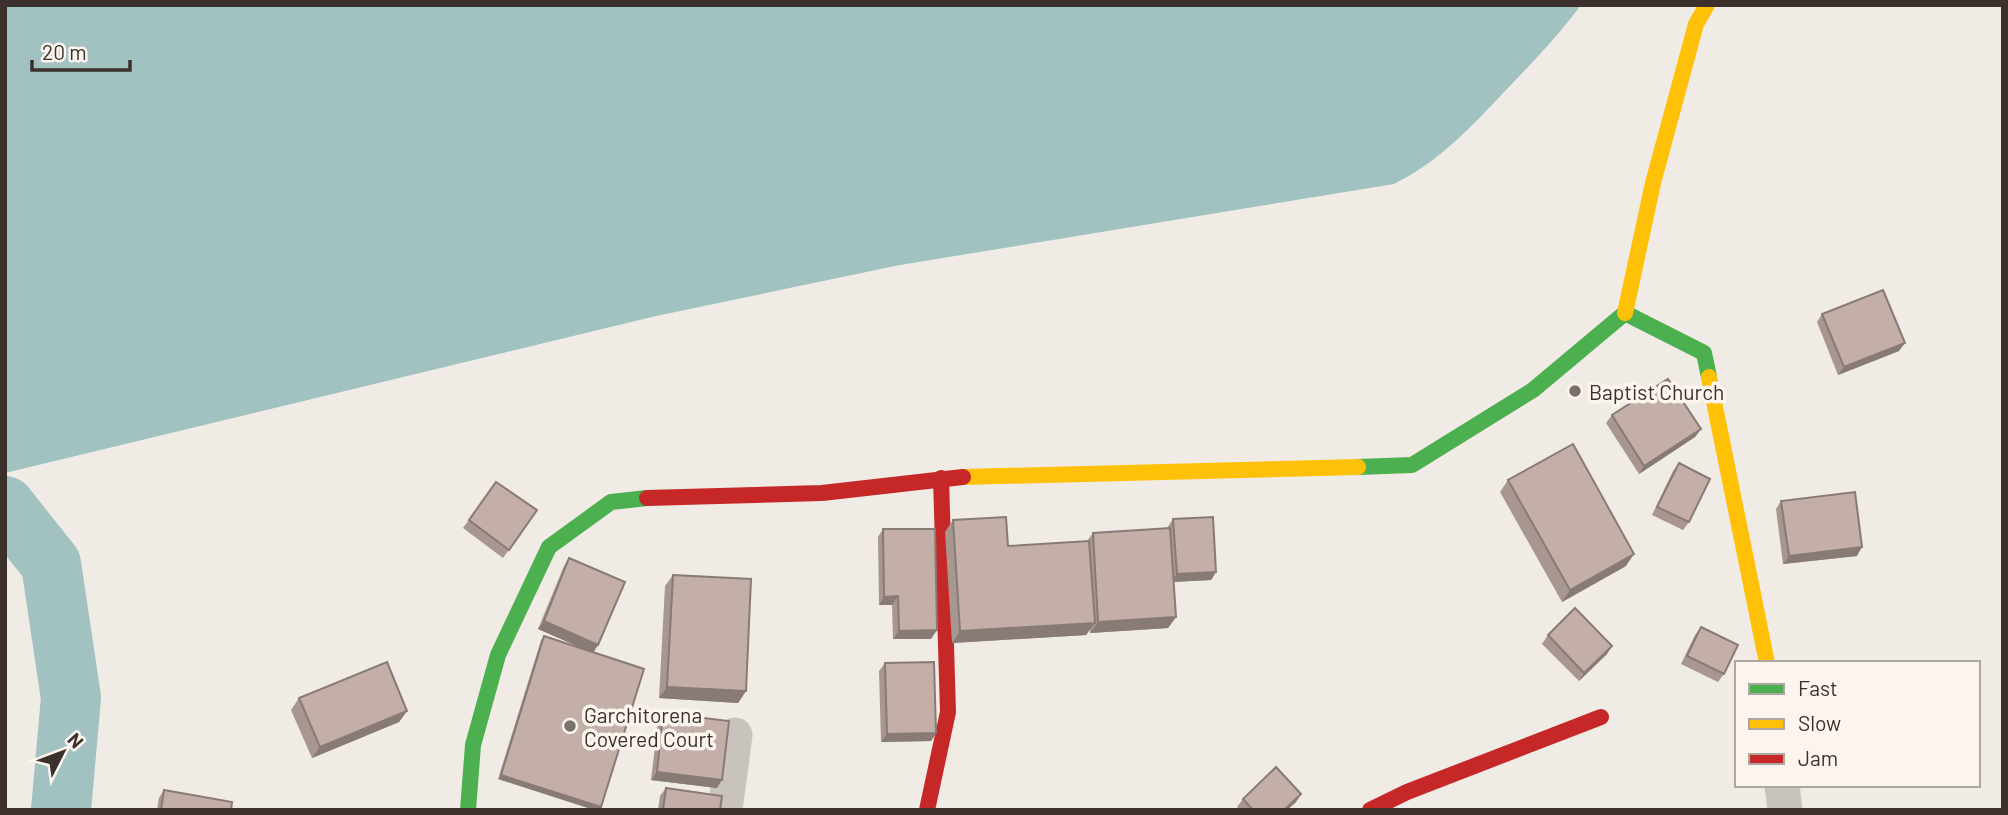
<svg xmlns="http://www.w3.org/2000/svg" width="2008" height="815" font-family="Barlow,sans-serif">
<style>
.water{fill:#a1c2c1}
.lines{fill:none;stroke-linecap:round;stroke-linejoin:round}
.river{stroke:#a1c2c1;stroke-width:60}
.street{stroke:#c9c3be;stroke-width:35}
.fast{stroke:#4caf50;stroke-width:16}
.slow{stroke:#ffc107;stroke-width:16}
.jam{stroke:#c62828;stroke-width:16}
.wall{fill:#a89690}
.shaded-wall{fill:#887a75}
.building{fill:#c3afa7;stroke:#887a75;stroke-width:2}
.poi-dot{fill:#7a716c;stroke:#fbf5ee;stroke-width:2.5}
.labels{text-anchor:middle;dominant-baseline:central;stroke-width:7;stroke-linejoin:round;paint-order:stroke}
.poi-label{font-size:21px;fill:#3b302b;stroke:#fbf5ee;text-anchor:start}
</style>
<rect width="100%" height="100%" fill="#f0ebe5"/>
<path class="water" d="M 5,5 L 1581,5 C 1558,36 1532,63 1505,91 C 1470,128 1440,161 1394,184 L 900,265 L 656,316 L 5,473 Z"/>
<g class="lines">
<path class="river" d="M 5,506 L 51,564 L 71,698 L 61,810"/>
<path class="street" d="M 1782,785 L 1785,810
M 725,810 L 735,735"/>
<path class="fast" d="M 1358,467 L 1412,465 L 1533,390 L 1625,313 L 1704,353 L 1709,377
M 468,810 L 473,745 L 498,655 L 549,547 L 611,502 L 647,498"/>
<path class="slow" d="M 1625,313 L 1653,183 L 1696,24 L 1707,5
M 1709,377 L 1767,663
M 963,477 L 1358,467"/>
<path class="jam" d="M 647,498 L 822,493 L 963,477
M 927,810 L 948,712 L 941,478
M 1370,810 L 1407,792 L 1601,717"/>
</g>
<path class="wall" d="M 1822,314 L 1899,351 L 1838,375 L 1817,322 Z
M 1612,415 L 1701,429 L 1695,437 L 1639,474 L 1606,423 Z
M 1679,463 L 1689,522 L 1683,530 L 1652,515 L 1673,471 Z
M 1508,480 L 1626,566 L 1562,602 L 1500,492 Z
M 496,482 L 537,510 L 503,558 L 463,528 Z
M 1781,501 L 1857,556 L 1783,564 L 1776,509 Z
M 1173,519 L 1216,572 L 1211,580 L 1173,582 L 1176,617 L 1168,628 L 1090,633 L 1090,629 L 1086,635 L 952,643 L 945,532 L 953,520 L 1008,546 L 1087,541 L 1093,533 L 1167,528 Z
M 883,529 L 931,639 L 893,639 L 892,605 L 879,605 L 878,537 Z
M 569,558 L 598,645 L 498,779 L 541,640 L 544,636 L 584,649 L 538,629 L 564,566 Z
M 673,575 L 746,691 L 738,703 L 659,698 L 665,586 Z
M 1701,627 L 1724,674 L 1718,682 L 1681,664 L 1695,635 Z
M 1548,635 L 1607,654 L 1579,681 L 1542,644 Z
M 885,663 L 936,733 L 931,741 L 881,742 L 879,671 Z
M 299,698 L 407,711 L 399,722 L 312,758 L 291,710 Z
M 663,713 L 717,788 L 651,780 L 658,721 Z
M 666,788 L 720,810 L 658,810 L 660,796 Z
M 164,790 L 231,810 L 157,810 L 159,798 Z
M 1301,794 L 1296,802 L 1287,810 L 1240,810 L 1237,807 L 1243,799 Z"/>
<path class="shaded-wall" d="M 1905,343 L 1899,351 L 1838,375 L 1844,367 Z
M 1701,429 L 1695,437 L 1639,474 L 1644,466 Z
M 1862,547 L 1857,556 L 1783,564 L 1789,556 Z
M 1634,554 L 1626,566 L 1562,602 L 1570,590 Z
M 1216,572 L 1211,580 L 1171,582 L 1177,574 Z
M 898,596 L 892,605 L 879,605 L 884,597 Z
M 1176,617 L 1168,628 L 1090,633 L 1098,622 Z
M 544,621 L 598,645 L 593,653 L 538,629 Z
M 1095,623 L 1086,635 L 952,643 L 960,631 Z
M 937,630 L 931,639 L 893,639 L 899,631 Z
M 1612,646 L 1607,654 L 1579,681 L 1584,673 Z
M 667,687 L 746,691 L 738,703 L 659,698 Z
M 407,711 L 399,722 L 312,758 L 320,747 Z
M 936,733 L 931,741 L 881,742 L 887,734 Z
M 657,772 L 722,780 L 717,788 L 651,780 Z
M 501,775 L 601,807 L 599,810 L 594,810 L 498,779 Z
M 1301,794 L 1296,802 L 1287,810 L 1284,810 Z"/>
<path class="building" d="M 1883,290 L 1905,343 L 1844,367 L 1822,314 Z
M 1668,379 L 1701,429 L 1644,466 L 1612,415 Z
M 1573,444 L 1634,554 L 1570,590 L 1508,480 Z
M 1679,463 L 1710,479 L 1689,522 L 1657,507 Z
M 496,482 L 537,510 L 509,550 L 469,520 Z
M 1855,492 L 1862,547 L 1789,556 L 1781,501 Z
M 1006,517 L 1008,546 L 1089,541 L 1095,623 L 960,631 L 953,520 Z
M 1213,517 L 1216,572 L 1177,574 L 1173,519 Z
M 1170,528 L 1176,617 L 1098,622 L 1093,533 Z
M 883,529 L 935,529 L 937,630 L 899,631 L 898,596 L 884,597 Z
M 569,558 L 625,582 L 598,645 L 544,621 Z
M 673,575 L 751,579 L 746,691 L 667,687 Z
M 1575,608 L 1612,646 L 1584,673 L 1548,635 Z
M 1701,627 L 1738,645 L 1724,674 L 1687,656 Z
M 544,636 L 644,669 L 601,807 L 501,775 Z
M 387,662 L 407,711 L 320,747 L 299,698 Z
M 934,662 L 936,733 L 887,734 L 885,663 Z
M 663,713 L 729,721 L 722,780 L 657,772 Z
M 1276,767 L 1301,794 L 1284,810 L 1253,810 L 1243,799 Z
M 666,788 L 722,796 L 720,810 L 663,810 Z
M 164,790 L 232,802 L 231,810 L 161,810 Z"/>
<g class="poi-dot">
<circle cx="1575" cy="391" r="7"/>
<circle cx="570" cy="726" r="7"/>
</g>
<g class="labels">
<g class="poi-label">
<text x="1589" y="391">Baptist Church</text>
<text x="584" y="714">Garchitorena<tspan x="584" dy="24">Covered Court</tspan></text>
</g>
</g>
<rect width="2008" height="815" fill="none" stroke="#3b302b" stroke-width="14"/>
<rect x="1735" y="661" width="245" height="126" fill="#fbf5ee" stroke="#aea6a0" stroke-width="2"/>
<rect x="1749" y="684" width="35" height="10" fill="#4caf50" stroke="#aea6a0" stroke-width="2"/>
<text x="1798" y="696" font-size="21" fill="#3b302b">Fast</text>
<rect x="1749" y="719" width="35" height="10" fill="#ffc107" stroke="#aea6a0" stroke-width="2"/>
<text x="1798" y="731" font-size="21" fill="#3b302b">Slow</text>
<rect x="1749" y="754" width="35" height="10" fill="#c62828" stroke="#aea6a0" stroke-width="2"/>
<text x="1798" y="766" font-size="21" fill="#3b302b">Jam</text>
<g transform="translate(63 752) rotate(48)" stroke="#fbf5ee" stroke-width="5" paint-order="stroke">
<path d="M0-5L12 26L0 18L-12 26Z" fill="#3b302b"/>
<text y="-10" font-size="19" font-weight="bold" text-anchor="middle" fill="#3b302b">N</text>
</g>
<path d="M32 60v10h98v-10" fill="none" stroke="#3b302b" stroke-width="3.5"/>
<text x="42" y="60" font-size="21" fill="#3b302b" stroke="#fbf5ee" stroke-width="5" paint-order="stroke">20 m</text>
</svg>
